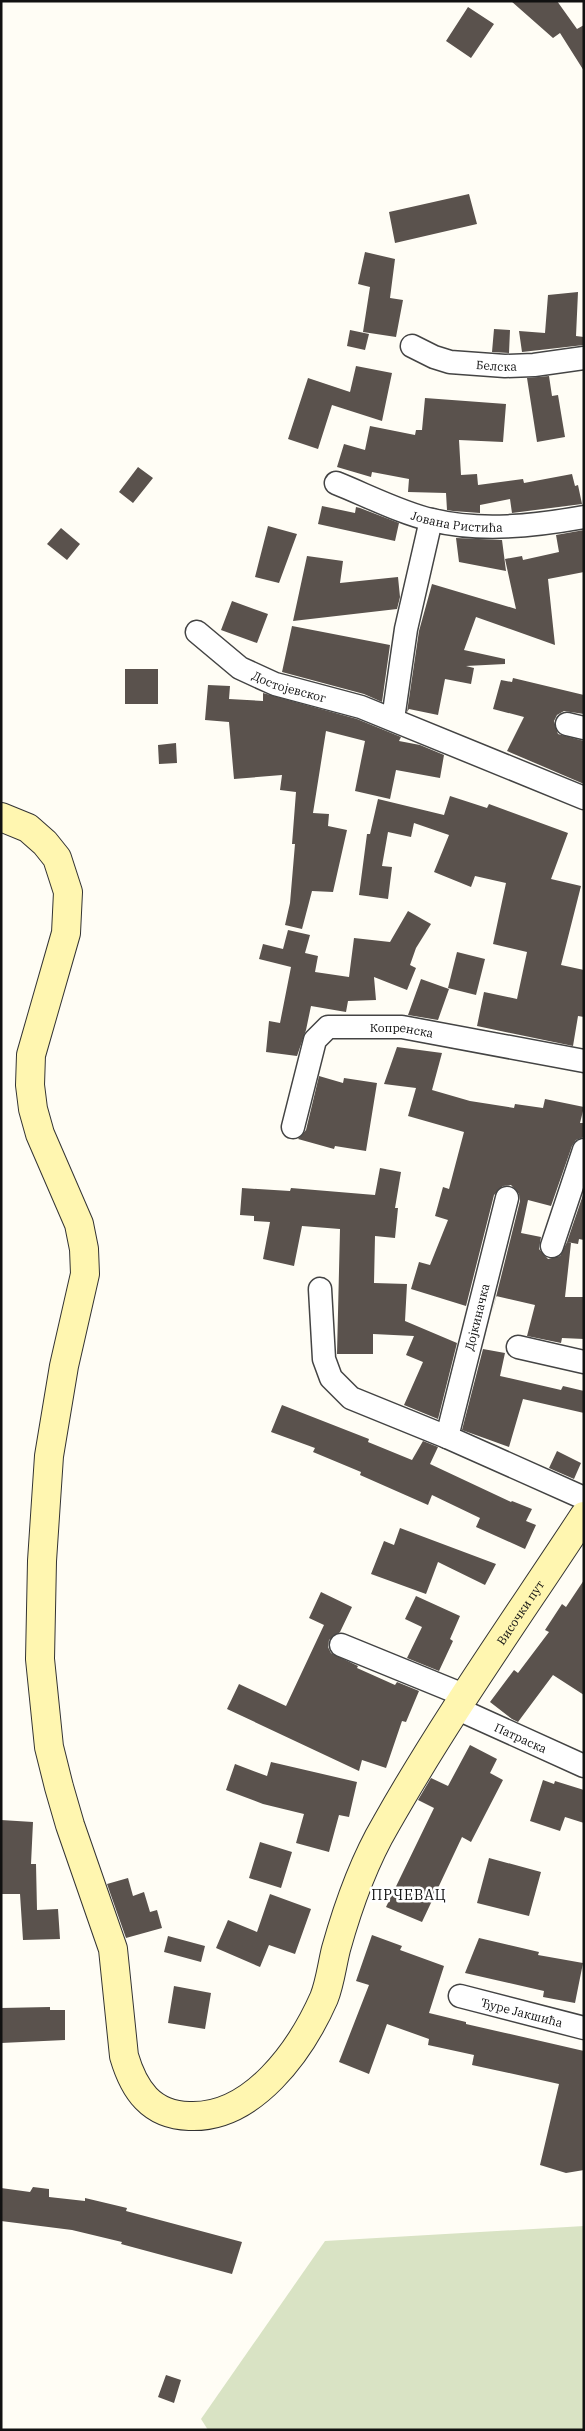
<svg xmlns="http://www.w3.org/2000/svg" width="585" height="2431" font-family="'IBM Plex Serif',serif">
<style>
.cemetery{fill:#d9e3c4}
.building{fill:#5a524d}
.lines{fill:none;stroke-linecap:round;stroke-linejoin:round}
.street-casing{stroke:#444;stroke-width:25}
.secondary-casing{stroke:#333;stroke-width:30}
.street{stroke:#fff;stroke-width:22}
.secondary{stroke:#fff6b0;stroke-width:28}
.labels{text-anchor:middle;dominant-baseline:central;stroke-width:5;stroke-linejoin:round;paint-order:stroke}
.street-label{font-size:12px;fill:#111;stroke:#fff}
.neighbourhood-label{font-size:14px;letter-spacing:1px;fill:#111;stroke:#fff}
</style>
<rect width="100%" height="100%" fill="#fffdf5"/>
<path class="cemetery" d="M 584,2226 L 584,2430 L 208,2430 L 201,2419 L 325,2241 Z"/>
<path class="building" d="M 511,1 L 557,1 L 577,29 L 584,25 L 584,71 L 560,33 L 553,38 Z
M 468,7 L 494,24 L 471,58 L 446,41 Z
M 469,194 L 477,224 L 395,243 L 389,212 Z
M 365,252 L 395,259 L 390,298 L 403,300 L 396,337 L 363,332 L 370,287 L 358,284 Z
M 578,292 L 576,336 L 584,337 L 584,345 L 522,352 L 519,331 L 545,333 L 548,295 Z
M 494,329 L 510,330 L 509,353 L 492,352 Z
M 350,330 L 369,334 L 365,350 L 347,346 Z
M 356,366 L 392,373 L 382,421 L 332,405 L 318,449 L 288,439 L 308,378 L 350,392 Z
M 549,376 L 552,396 L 558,395 L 565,437 L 537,442 L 527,378 Z
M 425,398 L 506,404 L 503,442 L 459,440 L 461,475 L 477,474 L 478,485 L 523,479 L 524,483 L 572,474 L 575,486 L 578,485 L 582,504 L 512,513 L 510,499 L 480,505 L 480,513 L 453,511 L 447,510 L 446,493 L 408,492 L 409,479 L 372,472 L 371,477 L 337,467 L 344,444 L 365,450 L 370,426 L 415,435 L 416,430 L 422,430 Z
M 138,467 L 153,478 L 133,503 L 119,492 Z
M 322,506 L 355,513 L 356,507 L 360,508 L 399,523 L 395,541 L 318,524 Z
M 268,526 L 297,534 L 279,583 L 255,577 Z
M 61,528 L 80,544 L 67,560 L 47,544 Z
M 584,530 L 584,572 L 548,579 L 555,645 L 476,617 L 464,650 L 505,659 L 505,664 L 466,666 L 474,668 L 471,684 L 445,679 L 438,715 L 409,709 L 407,712 L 419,631 L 432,584 L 516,609 L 505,559 L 522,556 L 523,560 L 559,552 L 556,535 Z
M 456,538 L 502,540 L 506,571 L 459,562 Z
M 307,556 L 343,561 L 340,583 L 398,577 L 400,597 L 397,609 L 293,621 Z
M 232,601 L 268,614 L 257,643 L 221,630 Z
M 292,626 L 390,645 L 382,702 L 364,694 L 282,672 Z
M 125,669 L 158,669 L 158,704 L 125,704 Z
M 513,678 L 584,695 L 584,714 L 564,711 L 557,715 L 554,721 L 558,734 L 584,741 L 584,784 L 507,751 L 524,717 L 493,709 L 501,680 L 512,682 Z
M 208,685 L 230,686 L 229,699 L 263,701 L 263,693 L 357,719 L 401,737 L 399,741 L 420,745 L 444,755 L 440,778 L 396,770 L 390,799 L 355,791 L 365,741 L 326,731 L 313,813 L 329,814 L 328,826 L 347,830 L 333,892 L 312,891 L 302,929 L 285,925 L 290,903 L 295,844 L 292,844 L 296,792 L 280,790 L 282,775 L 234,779 L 229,722 L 205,720 Z
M 176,743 L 177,763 L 159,764 L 158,745 Z
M 450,796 L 487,808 L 489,804 L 568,833 L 551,879 L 581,886 L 561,965 L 584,970 L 584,1017 L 578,1016 L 573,1046 L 477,1026 L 484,992 L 517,999 L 527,952 L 493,944 L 506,883 L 475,876 L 471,887 L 434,872 L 449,835 L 414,823 L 411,837 L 388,832 L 382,866 L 392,867 L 388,899 L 359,895 L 367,834 L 370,834 L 378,799 L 444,815 Z
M 408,911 L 431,924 L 416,948 L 410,965 L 416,968 L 407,990 L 374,977 L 376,1000 L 348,1001 L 346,1012 L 311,1006 L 306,1030 L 297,1056 L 266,1052 L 269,1021 L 280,1023 L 291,967 L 259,959 L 263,944 L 283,949 L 288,930 L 310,935 L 305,953 L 318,956 L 315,972 L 349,977 L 354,938 L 390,942 Z
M 457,952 L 485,959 L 476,995 L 448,988 Z
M 421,979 L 449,989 L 438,1020 L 408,1015 Z
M 397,1047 L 442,1053 L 432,1090 L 470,1101 L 514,1108 L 515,1104 L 543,1108 L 545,1099 L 584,1107 L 580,1123 L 584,1123 L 584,1137 L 576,1140 L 572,1146 L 551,1206 L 528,1200 L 521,1233 L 541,1237 L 539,1249 L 548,1259 L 560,1256 L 567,1242 L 571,1243 L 565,1297 L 584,1297 L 584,1339 L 562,1338 L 561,1343 L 527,1336 L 535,1305 L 496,1296 L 492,1313 L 520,1201 L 519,1194 L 511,1185 L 503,1186 L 494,1195 L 466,1306 L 411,1289 L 419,1262 L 430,1265 L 448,1220 L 435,1216 L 443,1187 L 449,1189 L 464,1132 L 408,1116 L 416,1088 L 384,1084 Z
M 319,1076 L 343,1083 L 344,1078 L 377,1083 L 366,1151 L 335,1146 L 334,1149 L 298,1139 L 306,1130 Z
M 380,1168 L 401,1172 L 395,1208 L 398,1208 L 395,1238 L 375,1236 L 374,1283 L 407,1284 L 405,1321 L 457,1343 L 438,1419 L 404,1405 L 423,1362 L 406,1355 L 414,1336 L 373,1334 L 373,1354 L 337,1354 L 340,1229 L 302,1226 L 294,1266 L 263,1259 L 270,1222 L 254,1221 L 254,1216 L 240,1215 L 242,1188 L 290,1191 L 291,1188 L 375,1195 Z
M 584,1192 L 584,1240 L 579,1239 L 578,1244 L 567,1242 Z
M 483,1349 L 505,1353 L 500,1376 L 561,1390 L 563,1386 L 584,1391 L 584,1413 L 523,1399 L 509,1447 L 462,1430 Z
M 282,1405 L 369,1439 L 368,1442 L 412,1460 L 423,1441 L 438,1447 L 430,1464 L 511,1502 L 512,1501 L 532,1509 L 526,1521 L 536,1525 L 525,1549 L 476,1527 L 480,1518 L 432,1495 L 428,1505 L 360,1475 L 361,1472 L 313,1452 L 315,1448 L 271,1432 Z
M 557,1451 L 581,1463 L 574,1479 L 549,1468 Z
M 400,1528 L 496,1564 L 485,1585 L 438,1562 L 426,1594 L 371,1574 L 384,1541 L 394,1545 Z
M 584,1580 L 584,1695 L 553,1675 L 518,1722 L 512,1719 L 490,1702 L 514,1670 L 518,1673 L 549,1632 L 545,1630 L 562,1604 L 566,1607 Z
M 321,1592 L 352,1607 L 340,1632 L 329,1640 L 328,1647 L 331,1653 L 358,1666 L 357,1668 L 395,1685 L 397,1682 L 419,1691 L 406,1722 L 402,1721 L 386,1768 L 362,1760 L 359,1771 L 227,1709 L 239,1684 L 286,1706 L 324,1625 L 309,1618 Z
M 416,1596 L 460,1616 L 450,1639 L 453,1641 L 439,1671 L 407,1658 L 422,1627 L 405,1619 Z
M 470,1745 L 497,1759 L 490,1773 L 503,1780 L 471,1842 L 462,1837 L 422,1922 L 386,1907 L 434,1808 L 418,1800 L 431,1778 L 448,1786 Z
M 271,1762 L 357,1782 L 349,1817 L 339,1815 L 329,1852 L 296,1843 L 304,1814 L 263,1804 L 226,1790 L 235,1764 L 267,1776 Z
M 543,1780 L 554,1784 L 555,1781 L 584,1790 L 584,1823 L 565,1817 L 560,1831 L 530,1821 Z
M 1,1820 L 33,1822 L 31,1864 L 36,1864 L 37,1910 L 58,1909 L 60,1939 L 23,1940 L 20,1894 L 1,1894 Z
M 260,1842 L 292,1852 L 281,1888 L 249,1878 Z
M 489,1858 L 541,1872 L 529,1916 L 477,1903 Z
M 128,1878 L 133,1896 L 144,1892 L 150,1912 L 157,1910 L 162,1928 L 126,1938 L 107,1884 Z
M 270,1894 L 311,1909 L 295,1954 L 269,1945 L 260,1967 L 216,1948 L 228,1920 L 257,1932 Z
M 372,1935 L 402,1946 L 400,1950 L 444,1966 L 429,2013 L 466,2022 L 466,2024 L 584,2051 L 584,2170 L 566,2173 L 540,2165 L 559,2084 L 472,2065 L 474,2055 L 428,2045 L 429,2039 L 387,2024 L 369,2074 L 339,2062 L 369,1985 L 356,1981 Z
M 168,1936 L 205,1946 L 201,1962 L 164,1952 Z
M 479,1938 L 539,1952 L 538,1955 L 583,1963 L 575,2003 L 543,1997 L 544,1991 L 465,1973 Z
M 174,1986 L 211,1993 L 205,2029 L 168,2023 Z
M 50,2007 L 50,2010 L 65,2010 L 65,2040 L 1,2043 L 1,2008 Z
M 33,2187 L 49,2189 L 49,2197 L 85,2201 L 85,2198 L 127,2208 L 126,2211 L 242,2242 L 232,2274 L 121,2244 L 122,2242 L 72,2230 L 1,2221 L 1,2188 L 30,2192 Z
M 166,2375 L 181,2380 L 174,2403 L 158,2397 Z"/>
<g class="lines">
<defs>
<g id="street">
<path id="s1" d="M 412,346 L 434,357 L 450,362 L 505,366 L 534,365 L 584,358"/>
<path id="s2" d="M 336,483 C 364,494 403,514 432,520 C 481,532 534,526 584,517"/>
<path id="s3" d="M 197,632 L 240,668 L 275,684 L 361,707 L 584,798"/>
<path d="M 393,719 L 406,629 L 431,520"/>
<path d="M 567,724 L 584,728"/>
<path id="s4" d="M 293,1127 L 315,1040 L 328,1027 L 402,1027 L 584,1061"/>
<path d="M 507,1198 L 447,1437 L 584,1498"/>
<path d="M 552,1246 L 584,1150"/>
<path d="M 320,1289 L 324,1359 L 331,1378 L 351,1398 L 447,1437"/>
<path d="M 518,1347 L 584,1362"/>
<path d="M 341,1645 L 466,1696"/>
<path id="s5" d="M 458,1709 L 584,1766"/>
<path id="s6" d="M 460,1996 L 584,2028"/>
</g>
<g id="secondary">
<path id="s7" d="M 1,817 L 28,828 L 45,843 L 57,858 L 68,892 L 66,933 L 31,1055 L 30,1085 L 33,1109 L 40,1134 L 79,1224 L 84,1249 L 85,1274 L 64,1366 L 49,1456 L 42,1561 L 40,1659 L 49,1747 L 59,1787 L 70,1825 L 113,1949 L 124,2056 C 134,2090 151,2115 189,2116 C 253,2119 301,2050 324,1998 C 330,1983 332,1965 336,1949 C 348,1906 363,1863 386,1824 C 446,1718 517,1618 584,1516"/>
</g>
</defs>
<use href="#street" class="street-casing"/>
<use href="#secondary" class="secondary-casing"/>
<use href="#street" class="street"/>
<use href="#secondary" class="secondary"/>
</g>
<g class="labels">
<g class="street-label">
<text stroke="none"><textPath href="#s1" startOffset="88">Белска</textPath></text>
<text stroke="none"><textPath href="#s2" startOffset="128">Јована Ристића</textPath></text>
<text stroke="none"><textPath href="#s3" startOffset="109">Достојевског</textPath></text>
<text stroke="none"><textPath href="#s4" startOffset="182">Копренска</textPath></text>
<text transform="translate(477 1317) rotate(-76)">Дојкиначка</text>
<text stroke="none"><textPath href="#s7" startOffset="2022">Височки пут</textPath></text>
<text stroke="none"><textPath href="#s5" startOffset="69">Патраска</textPath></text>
<text stroke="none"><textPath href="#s6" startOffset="64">Ђуре Јакшића</textPath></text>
</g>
<g class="neighbourhood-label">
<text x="409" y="1895">ПРЧЕВАЦ</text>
</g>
</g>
<rect width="585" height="2431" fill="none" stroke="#111111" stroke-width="5"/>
</svg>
